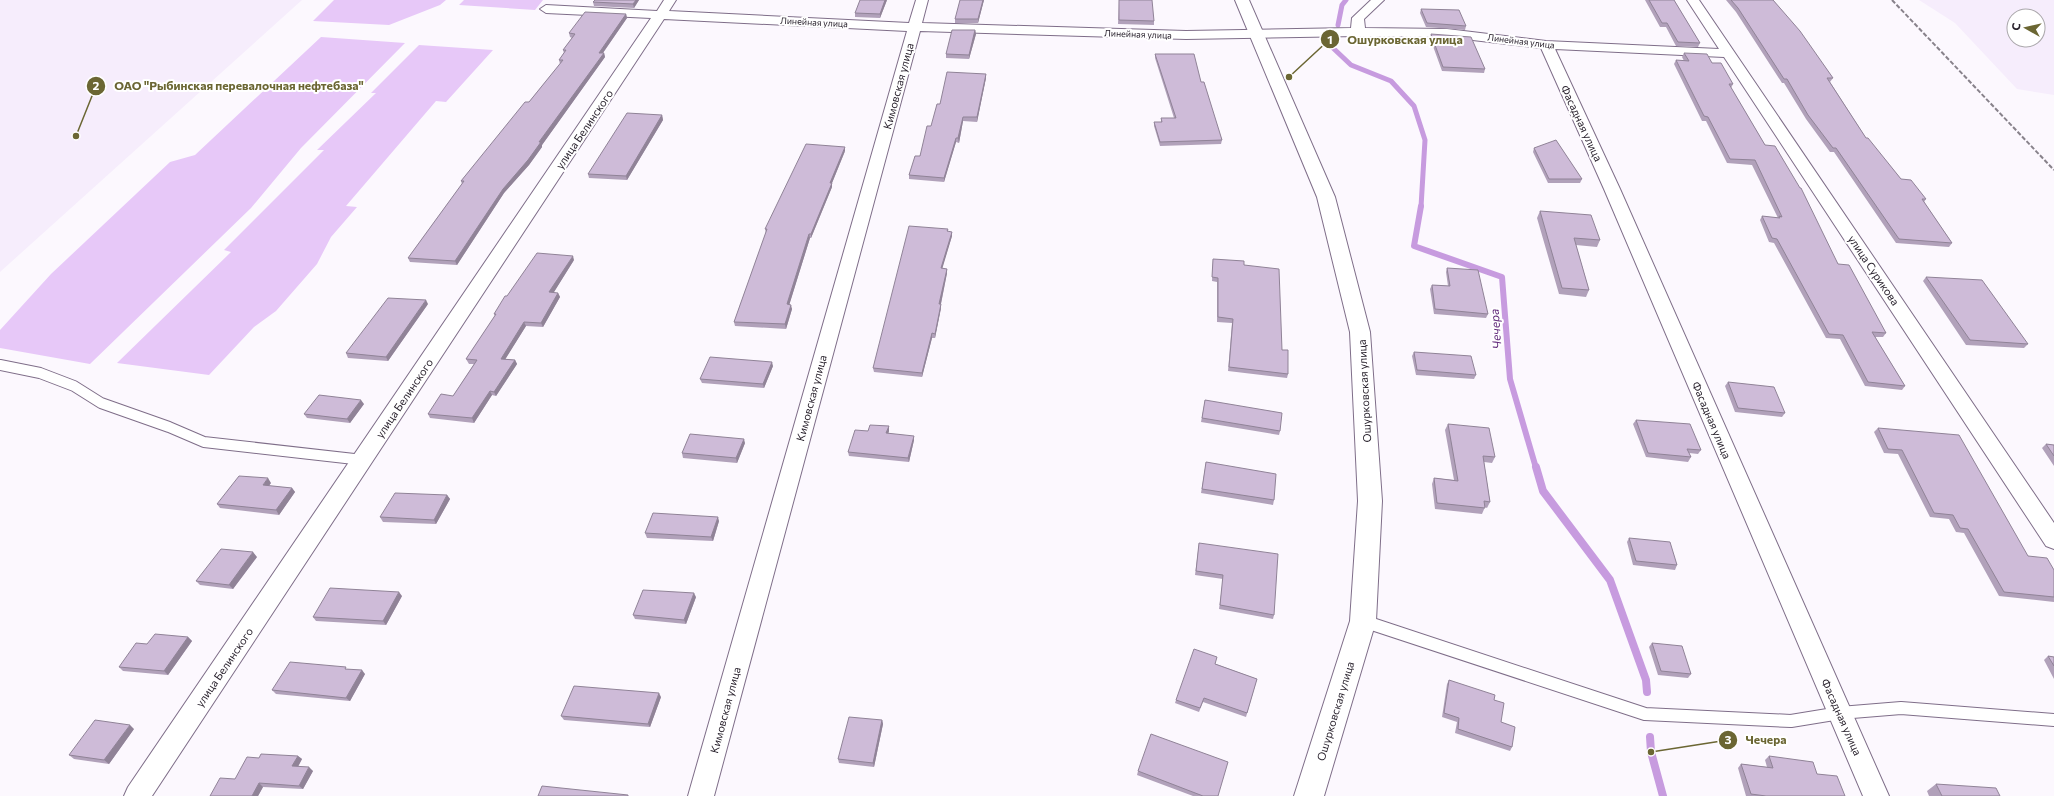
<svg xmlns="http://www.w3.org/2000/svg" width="2054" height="796" font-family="Commissioner,sans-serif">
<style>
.built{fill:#f6edfc;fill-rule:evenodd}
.green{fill:#e7c8f8}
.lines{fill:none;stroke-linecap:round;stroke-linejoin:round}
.stream-far2{stroke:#c79bdf;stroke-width:5}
.stream-far1{stroke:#c79bdf;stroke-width:6}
.stream{stroke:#c79bdf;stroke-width:8}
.lane-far1-casing{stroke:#7f6e89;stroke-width:12}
.lane-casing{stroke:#7f6e89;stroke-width:14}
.street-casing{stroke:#7f6e89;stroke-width:2}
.secondary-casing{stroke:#7f6e89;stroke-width:2}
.lane-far1{stroke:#fff;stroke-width:10}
.lane{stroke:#fff;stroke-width:12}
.street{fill:#fff;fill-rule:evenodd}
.secondary{fill:#fff;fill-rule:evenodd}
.rail{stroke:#88828b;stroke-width:2;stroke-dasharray:4.5 2;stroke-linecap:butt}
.wall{fill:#b1a1ba}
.shaded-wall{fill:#908397}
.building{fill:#cebbd8;stroke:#908397}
.labels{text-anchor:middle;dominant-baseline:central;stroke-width:4;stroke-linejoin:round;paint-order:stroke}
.far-street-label{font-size:9px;fill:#2a232e;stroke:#fff}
.street-label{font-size:11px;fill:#2a232e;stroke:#fff}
.water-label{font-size:12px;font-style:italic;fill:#622b7b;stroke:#fff}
.leader{fill:none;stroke:#6b6633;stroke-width:1.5}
.callout-dot{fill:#6b6633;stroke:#fff;stroke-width:1.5}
.mark-label{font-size:12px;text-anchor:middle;font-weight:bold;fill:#fff}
.callout-label{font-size:12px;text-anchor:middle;font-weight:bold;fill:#6b6633;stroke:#fff;stroke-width:4;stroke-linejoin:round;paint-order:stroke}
</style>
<rect width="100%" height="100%" fill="#fcf8fe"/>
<path class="built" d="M 0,0 L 302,0 L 0,272 Z
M 1919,0 L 2054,0 L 2054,95 L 2017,89 L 1955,23 ZM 2014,16 L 2038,16 L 2038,40 L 2014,40 Z"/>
<path class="green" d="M 334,0 L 446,0 L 440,5 L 389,25 L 313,21 Z
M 464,0 L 543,0 L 535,10 L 459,5 Z
M 321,37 L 405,43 L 301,148 L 251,208 L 90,364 L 0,348 L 0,330 L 51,274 L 170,162 L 195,155 Z
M 419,45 L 493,50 L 446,102 L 436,101 L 346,206 L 357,207 L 331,237 L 317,264 L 276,311 L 254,327 L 209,375 L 117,363 L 231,252 L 224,250 L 324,150 L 317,150 L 376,93 L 371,93 Z"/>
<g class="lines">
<path class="stream-far2" d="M 1338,25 L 1342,5 L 1346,0
M 1335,40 L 1333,48 L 1351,65 L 1391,81 L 1414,106 L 1425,140 L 1421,207"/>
<path class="stream-far1" d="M 1421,206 L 1414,246 L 1502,277 L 1510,379 L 1536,468"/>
<path class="stream" d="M 1536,467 L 1543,491 L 1610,580 L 1646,680 L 1647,692
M 1650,737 L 1651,752 L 1663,796"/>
<defs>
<path id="lane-far1" d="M 0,365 L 40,373 L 74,386 L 101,403 L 169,427 L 204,442 L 363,460"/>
<path id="lane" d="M 1363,621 L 1645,714 L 1791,721 L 1840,713 L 1901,708 L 2054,720"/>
<path id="street" d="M 664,0 L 676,0 L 669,11 L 909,23 L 916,0 L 928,0 L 922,23 L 1186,31 L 1351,28 L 1352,18 L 1371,0 L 1384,0 L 1364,19 L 1365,28 L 1447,29 L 1546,41 L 1719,49 L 1687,0 L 1699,0 L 2054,523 L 2054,549 L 2046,546 L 1724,57 L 1555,49 L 1620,189 L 1889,796 L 1863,796 L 1604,189 L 1541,48 L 1447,37 L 1358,36 L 1186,39 L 920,31 L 714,796 L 688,796 L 907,31 L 664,19 L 152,796 L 124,796 L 128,787 L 651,18 L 546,13 L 540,9 L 546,5 L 657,11 Z"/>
<path id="secondary" d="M 1235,0 L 1249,0 L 1335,197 L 1370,332 L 1382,501 L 1376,621 L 1324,796 L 1294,796 L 1350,621 L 1358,501 L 1350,332 L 1317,197 Z"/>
</defs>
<use href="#lane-far1" class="lane-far1-casing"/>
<use href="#lane" class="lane-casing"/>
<use href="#street" class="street-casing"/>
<use href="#secondary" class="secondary-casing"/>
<use href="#lane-far1" class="lane-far1"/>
<use href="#lane" class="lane"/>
<use href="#street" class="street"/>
<use href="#secondary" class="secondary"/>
<path class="rail" d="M 1892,0 L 2054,170"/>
</g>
<path class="wall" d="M 639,0 L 634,8 L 594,6 L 593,2 Z
M 887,0 L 880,18 L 855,17 L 855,13 Z
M 984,0 L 978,23 L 955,23 L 955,19 Z
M 1119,0 L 1154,21 L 1154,25 L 1118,24 Z
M 1645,0 L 1674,0 L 1700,43 L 1698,47 L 1676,46 L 1666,27 L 1660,27 Z
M 1726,0 L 1773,0 L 1833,78 L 1830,82 L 1866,138 L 1901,179 L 1926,199 L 1924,202 L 1952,243 L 1949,247 L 1896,243 L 1834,152 L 1830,152 L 1806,119 L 1784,83 L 1782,83 L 1736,12 Z
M 1421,9 L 1466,26 L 1465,30 L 1426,27 L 1420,13 Z
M 626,14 L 627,18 L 603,53 L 604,53 L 605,57 L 542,145 L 542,147 L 529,165 L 504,193 L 457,265 L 410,262 L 408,258 L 462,184 L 461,181 L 529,102 L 560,64 L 559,60 L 564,53 L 563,50 L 572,38 L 570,37 L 569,33 Z
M 975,30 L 976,34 L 969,59 L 946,58 L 946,54 Z
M 1431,34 L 1485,69 L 1484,73 L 1442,71 L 1430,38 Z
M 1684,53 L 1712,63 L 1733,84 L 1731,88 L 1765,145 L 1838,264 L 1886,333 L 1883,337 L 1875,337 L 1905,386 L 1902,390 L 1865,386 L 1840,339 L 1826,338 L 1774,243 L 1769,242 L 1760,220 L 1762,216 L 1778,218 L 1752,165 L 1727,163 L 1706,121 L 1702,121 L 1674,64 L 1676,60 L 1684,61 L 1682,57 Z
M 1155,54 L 1201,82 L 1222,140 L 1221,144 L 1160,146 L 1154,126 L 1154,122 L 1161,122 L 1161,118 L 1174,118 L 1155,58 Z
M 986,74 L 986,78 L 977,122 L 963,121 L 959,143 L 956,142 L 944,182 L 909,179 L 909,175 L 920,156 L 940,104 Z
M 662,115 L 663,120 L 627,180 L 589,178 L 588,174 Z
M 1534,148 L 1582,179 L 1580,183 L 1548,183 L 1533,152 Z
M 845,151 L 832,183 L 832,187 L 811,238 L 810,238 L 789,305 L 792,309 L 786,329 L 735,326 L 734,322 L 766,233 L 765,229 Z
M 1540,211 L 1600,240 L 1597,247 L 1576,245 L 1589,290 L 1586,297 L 1559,294 L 1537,218 Z
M 948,229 L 948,232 L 952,232 L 952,236 L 942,268 L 947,269 L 947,273 L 941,304 L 941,308 L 935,338 L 932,338 L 922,377 L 874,372 L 873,368 Z
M 1213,259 L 1244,265 L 1282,350 L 1288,374 L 1287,378 L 1228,371 L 1232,323 L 1217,322 L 1217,282 L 1212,281 Z
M 574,260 L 553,293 L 558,293 L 560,297 L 543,327 L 526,326 L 505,359 L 515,360 L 517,364 L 496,396 L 492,395 L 474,423 L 430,418 L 428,414 L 453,396 L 474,364 L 469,364 L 466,359 L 495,316 L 494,314 L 507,296 Z
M 1447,268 L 1488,314 L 1486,318 L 1434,314 L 1430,289 L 1432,285 L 1448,286 L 1446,272 Z
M 1926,277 L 2028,344 L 2024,348 L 1966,345 L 1923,281 Z
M 428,304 L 388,361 L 348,358 L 346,353 Z
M 1414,352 L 1476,375 L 1474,379 L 1416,375 L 1412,356 Z
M 773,366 L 764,388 L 702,383 L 700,379 Z
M 1728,382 L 1785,413 L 1782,417 L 1735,412 L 1725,386 Z
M 1205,400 L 1280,431 L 1279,435 L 1201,422 Z
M 364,404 L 350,423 L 307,418 L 304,414 Z
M 1636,420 L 1701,450 L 1698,454 L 1689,453 L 1691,457 L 1688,462 L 1646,457 L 1633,424 Z
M 1448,424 L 1495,457 L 1492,463 L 1484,462 L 1490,502 L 1487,508 L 1485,507 L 1482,514 L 1435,509 L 1432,484 L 1434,478 L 1454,480 L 1445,430 Z
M 889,426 L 889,431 L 888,433 L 914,440 L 909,462 L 849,456 L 848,452 L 868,431 Z
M 1878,428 L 2028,556 L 2054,570 L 2054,602 L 1999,596 L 1964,533 L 1956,532 L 1949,519 L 1930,517 L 1898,454 L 1884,453 L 1874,432 Z
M 745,443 L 737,463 L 683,458 L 682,453 Z
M 2046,444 L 2054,445 L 2054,466 L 2042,448 Z
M 1206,462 L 1274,500 L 1273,505 L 1201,493 Z
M 271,483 L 269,486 L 292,488 L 295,492 L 279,515 L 220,508 L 217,504 Z
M 447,495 L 450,499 L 436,524 L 383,522 L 380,517 Z
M 719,521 L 713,541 L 647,538 L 645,533 Z
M 1629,538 L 1677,565 L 1675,570 L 1633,565 L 1627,542 Z
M 1199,543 L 1274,615 L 1273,619 L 1219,609 L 1223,579 L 1195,575 Z
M 257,557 L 233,589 L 200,585 L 196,581 Z
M 402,596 L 386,625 L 316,621 L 313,617 Z
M 696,597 L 686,624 L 635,619 L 633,615 Z
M 188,637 L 192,641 L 168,675 L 123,671 L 119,667 L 147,644 Z
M 1652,643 L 1691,674 L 1688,678 L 1658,675 L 1649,647 Z
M 2048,656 L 2054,657 L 2054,679 L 2044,660 Z
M 1216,664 L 1257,679 L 1246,717 L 1203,702 L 1199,712 L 1175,703 L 1176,700 Z
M 348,669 L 365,674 L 350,701 L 276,694 L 272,690 Z
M 1449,680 L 1494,700 L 1501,722 L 1512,747 L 1510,751 L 1455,733 L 1457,722 L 1442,717 L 1447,684 Z
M 661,697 L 650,727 L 564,720 L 561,716 Z
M 882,720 L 883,724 L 874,767 L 839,763 L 838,759 Z
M 134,729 L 109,764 L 74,759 L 69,755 Z
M 298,756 L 302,759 L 298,767 L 313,771 L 303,789 L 263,787 L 258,796 L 210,796 L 235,779 L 259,758 Z
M 1769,756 L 1817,774 L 1845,796 L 1746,796 L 1738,768 L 1741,764 L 1767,767 L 1765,760 Z
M 1138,771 L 1218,796 L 1193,796 L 1137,775 Z
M 1936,784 L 2000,796 L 1929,796 L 1927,791 Z"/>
<path class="shaded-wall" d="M 636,0 L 639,0 L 634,8 L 633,4 Z
M 885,0 L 887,0 L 880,18 L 880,14 Z
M 983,0 L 984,0 L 978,23 L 978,19 Z
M 626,14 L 627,18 L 600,57 L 599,53 Z
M 975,30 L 976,34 L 969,59 L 969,55 Z
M 604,53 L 605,57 L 542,145 L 542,147 L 529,165 L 504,193 L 457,265 L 455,261 L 503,189 L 539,142 Z
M 986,74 L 986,78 L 977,122 L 977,117 Z
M 662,115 L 663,120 L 627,180 L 626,176 Z
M 963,117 L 963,121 L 959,143 L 958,138 Z
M 956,138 L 956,142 L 944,182 L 944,178 Z
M 845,147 L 845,151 L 832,183 L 832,187 L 811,238 L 811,234 L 830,183 Z
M 952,232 L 952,236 L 941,273 L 941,268 Z
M 809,234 L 810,238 L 788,309 L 787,304 Z
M 573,256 L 574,260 L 551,297 L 549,292 Z
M 947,269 L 947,273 L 940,308 L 939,304 Z
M 558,293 L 560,297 L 543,327 L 541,323 Z
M 426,300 L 428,304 L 388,361 L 386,357 Z
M 941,304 L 941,308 L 935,338 L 935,334 Z
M 791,305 L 792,309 L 786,329 L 785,324 Z
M 524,322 L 526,326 L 503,363 L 501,359 Z
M 932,333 L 932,338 L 922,377 L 922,373 Z
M 515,360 L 517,364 L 496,396 L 494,392 Z
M 772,362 L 773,366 L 764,388 L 763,384 Z
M 490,391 L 492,395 L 474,423 L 472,418 Z
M 361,400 L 364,404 L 350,423 L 347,419 Z
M 889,426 L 889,431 L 887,438 L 886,433 Z
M 914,436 L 914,440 L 909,462 L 908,458 Z
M 744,439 L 745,443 L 737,463 L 736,458 Z
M 268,478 L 271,483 L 266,489 L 263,485 Z
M 292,488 L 295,492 L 279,515 L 276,510 Z
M 447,495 L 450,499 L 436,524 L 434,520 Z
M 718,517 L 719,521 L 713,541 L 711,537 Z
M 253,552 L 257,557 L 233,589 L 229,585 Z
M 399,592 L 402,596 L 386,625 L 383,621 Z
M 694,593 L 696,597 L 686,624 L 684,620 Z
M 188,637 L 192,641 L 168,675 L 164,671 Z
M 362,670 L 365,674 L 350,701 L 346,698 Z
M 659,693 L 661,697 L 650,727 L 648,724 Z
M 882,720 L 883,724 L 874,767 L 873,763 Z
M 130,725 L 134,729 L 109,764 L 104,760 Z
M 298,756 L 302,759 L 296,770 L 292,766 Z
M 309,767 L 313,771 L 303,789 L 299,786 Z
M 259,783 L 263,787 L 258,796 L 252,796 Z"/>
<path class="building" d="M 595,0 L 636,0 L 633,4 L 593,2 Z
M 860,0 L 885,0 L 880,14 L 855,13 Z
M 960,0 L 983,0 L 978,19 L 955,19 Z
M 1119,0 L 1152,0 L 1154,21 L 1119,20 Z
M 1649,0 L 1674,0 L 1700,43 L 1678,42 L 1667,23 L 1662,23 Z
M 1731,0 L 1773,0 L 1800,31 L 1833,78 L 1827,78 L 1866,138 L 1868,138 L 1901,179 L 1911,180 L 1926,199 L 1922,199 L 1952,243 L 1899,239 L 1836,148 L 1833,148 L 1808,115 L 1787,79 L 1784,79 L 1738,8 Z
M 1421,9 L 1459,10 L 1466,26 L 1427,23 Z
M 585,12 L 626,14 L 599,53 L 604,53 L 539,142 L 541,142 L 528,160 L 503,189 L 455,261 L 408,258 L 464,181 L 461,181 L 525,102 L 529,102 L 563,60 L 559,60 L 566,50 L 563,50 L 575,34 L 569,33 Z
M 952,30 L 975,30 L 969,55 L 946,54 Z
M 1431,34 L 1471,37 L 1485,69 L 1443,67 Z
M 1684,53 L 1707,54 L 1712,63 L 1721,63 L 1733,84 L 1729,84 L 1765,145 L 1775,146 L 1800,188 L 1801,188 L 1838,264 L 1849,265 L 1886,333 L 1872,332 L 1905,386 L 1868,382 L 1843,335 L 1829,334 L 1777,239 L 1772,238 L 1762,216 L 1780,218 L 1779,216 L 1782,217 L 1755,160 L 1730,159 L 1708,117 L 1704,116 L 1676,60 L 1689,61 Z
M 1155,54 L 1194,54 L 1201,82 L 1204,82 L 1222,140 L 1160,142 L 1154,122 L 1162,122 L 1161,118 L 1176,118 Z
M 947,72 L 986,74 L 977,117 L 963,117 L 958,138 L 956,138 L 944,178 L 909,175 L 915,156 L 920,156 L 927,126 L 931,126 L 937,104 L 940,104 Z
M 627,113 L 662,115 L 626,176 L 588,174 Z
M 1556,140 L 1582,179 L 1549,179 L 1534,148 Z
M 806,144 L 845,147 L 830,183 L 832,183 L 811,234 L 809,234 L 787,304 L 791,305 L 785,324 L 734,322 L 767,229 L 765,229 Z
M 1540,211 L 1591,215 L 1600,240 L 1574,238 L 1589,290 L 1562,288 Z
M 909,226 L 948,229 L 947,231 L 952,232 L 941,268 L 947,269 L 939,304 L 941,304 L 935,334 L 932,333 L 922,373 L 873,368 Z
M 537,253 L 573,256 L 549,292 L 558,293 L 541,323 L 524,322 L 501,359 L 515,360 L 494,392 L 490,391 L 472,418 L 428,414 L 441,394 L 453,396 L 477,360 L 466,359 L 496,314 L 494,314 L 505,296 L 507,296 Z
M 1213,259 L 1244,261 L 1244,265 L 1279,269 L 1282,350 L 1288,350 L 1288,374 L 1229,367 L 1233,319 L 1218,317 L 1218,278 L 1212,277 Z
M 1447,268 L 1478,270 L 1488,314 L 1435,309 L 1432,285 L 1450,286 Z
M 1926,277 L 1982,280 L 2028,344 L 1970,340 Z
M 388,298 L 426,300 L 386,357 L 346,353 Z
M 1414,352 L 1471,356 L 1476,375 L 1417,370 Z
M 710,357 L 772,362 L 763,384 L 700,379 Z
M 1728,382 L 1774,387 L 1785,413 L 1738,408 Z
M 319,395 L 361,400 L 347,419 L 304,414 Z
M 1205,400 L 1282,413 L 1280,431 L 1202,418 Z
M 1636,420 L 1690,424 L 1701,450 L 1687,449 L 1691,457 L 1648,453 Z
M 1448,424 L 1489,428 L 1495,457 L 1483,456 L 1490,502 L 1484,501 L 1485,508 L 1437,503 L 1434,478 L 1458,481 Z
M 870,425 L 889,426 L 886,433 L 914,436 L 908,458 L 848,452 L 855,430 L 868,431 Z
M 1878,428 L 1959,435 L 2028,556 L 2047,558 L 2054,570 L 2054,597 L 2004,592 L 1968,529 L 1960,528 L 1953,515 L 1934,513 L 1902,450 L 1888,449 Z
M 690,434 L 744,439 L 736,458 L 682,453 Z
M 2046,444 L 2054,445 L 2054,456 Z
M 1206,462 L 1276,474 L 1274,500 L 1202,489 Z
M 239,476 L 268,478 L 263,485 L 292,488 L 276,510 L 217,504 Z
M 395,493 L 447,495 L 434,520 L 380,517 Z
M 653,513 L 718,517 L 711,537 L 645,533 Z
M 1629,538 L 1670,542 L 1677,565 L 1636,561 Z
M 1199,543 L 1278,554 L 1274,615 L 1220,605 L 1223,575 L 1196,571 Z
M 221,549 L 253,552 L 229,585 L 196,581 Z
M 330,588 L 399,592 L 383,621 L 313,617 Z
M 643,590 L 694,593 L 684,620 L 633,615 Z
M 155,634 L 188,637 L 164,671 L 119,667 L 136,643 L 147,644 Z
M 1652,643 L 1682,646 L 1691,674 L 1661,671 Z
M 1194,649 L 1217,657 L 1215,664 L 1257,679 L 1247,713 L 1204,698 L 1200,708 L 1176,700 Z
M 2048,656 L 2054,657 L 2054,666 Z
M 290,662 L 346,667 L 345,669 L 362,670 L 346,698 L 272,690 Z
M 1449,680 L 1495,695 L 1494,700 L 1504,703 L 1501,722 L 1515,727 L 1512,747 L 1458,729 L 1459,718 L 1444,713 Z
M 574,686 L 659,693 L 648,724 L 561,716 Z
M 849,717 L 882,720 L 873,763 L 838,759 Z
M 95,720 L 130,725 L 104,760 L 69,755 Z
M 1151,734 L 1228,762 L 1218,796 L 1203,796 L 1138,771 Z
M 261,754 L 298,756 L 292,766 L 309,767 L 299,786 L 259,783 L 252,796 L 210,796 L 220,778 L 235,779 L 247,757 L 259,758 Z
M 1769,756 L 1813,762 L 1817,774 L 1837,776 L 1845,796 L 1766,796 L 1751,794 L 1741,764 L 1773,768 Z
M 1936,784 L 1996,788 L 2000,796 L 1942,796 Z
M 542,786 L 628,795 L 628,796 L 538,796 Z"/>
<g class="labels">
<g class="far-street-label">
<text transform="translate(814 22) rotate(3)">Линейная улица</text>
<text transform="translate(1138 34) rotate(2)">Линейная улица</text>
<text transform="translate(1521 41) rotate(7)">Линейная улица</text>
</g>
<g class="street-label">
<text transform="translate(898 86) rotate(-75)">Кимовская улица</text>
<text transform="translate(1582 123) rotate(65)">Фасадная улица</text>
<text transform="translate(584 129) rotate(-56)">улица Белинского</text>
<text transform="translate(1874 270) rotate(56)">улица Сурикова</text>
<text transform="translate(1364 391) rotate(-93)">Ошурковская улица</text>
<text transform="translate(404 398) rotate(-56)">улица Белинского</text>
<text transform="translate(811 398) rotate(-75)">Кимовская улица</text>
<text transform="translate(1712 420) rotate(67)">Фасадная улица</text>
<text transform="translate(224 667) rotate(-56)">улица Белинского</text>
<text transform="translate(725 710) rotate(-75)">Кимовская улица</text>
<text transform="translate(1335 711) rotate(-73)">Ошурковская улица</text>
<text transform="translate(1842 717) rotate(66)">Фасадная улица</text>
</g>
<g class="water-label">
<text transform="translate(1495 329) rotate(-94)">Чечера</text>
</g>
</g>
<path class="leader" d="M1289 77L1330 39M76 136L96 86M1651 752L1728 740"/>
<g class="callout-dot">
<circle cx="1289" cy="77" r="4"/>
<circle cx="76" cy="136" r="4"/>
<circle cx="1651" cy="752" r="4"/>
<circle cx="1330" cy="39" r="10"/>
<circle cx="96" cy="86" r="10"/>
<circle cx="1728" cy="740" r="10"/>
</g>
<g class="mark-label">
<text x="1330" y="44">1</text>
<text x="96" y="90">2</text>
<text x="1728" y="744">3</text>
</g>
<g class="callout-label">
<text x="1405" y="44">Ошурковская улица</text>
<text x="239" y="90">ОАО "Рыбинская перевалочная нефтебаза"</text>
<text x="1766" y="744">Чечера</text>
</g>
<g transform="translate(2026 28) rotate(278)"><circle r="19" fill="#ffffff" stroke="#aaa7ab"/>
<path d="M0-3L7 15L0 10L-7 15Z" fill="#6b6633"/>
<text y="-6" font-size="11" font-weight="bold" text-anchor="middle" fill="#2a232e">С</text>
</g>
</svg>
